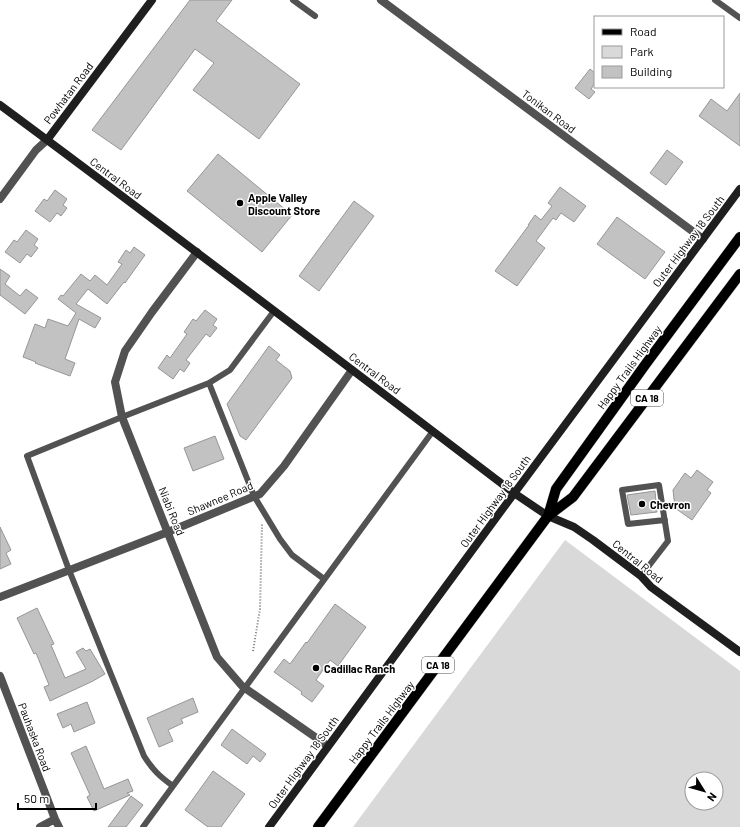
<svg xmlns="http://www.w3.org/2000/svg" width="740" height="827" font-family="Barlow,sans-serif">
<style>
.green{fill:#d9d9d9;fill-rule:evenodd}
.building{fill:#c2c2c2;stroke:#969696}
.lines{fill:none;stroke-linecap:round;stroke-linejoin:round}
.primary-casing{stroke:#dbdbdb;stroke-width:11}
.path{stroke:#747474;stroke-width:2;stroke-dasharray:1 2;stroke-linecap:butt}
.lane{stroke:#525252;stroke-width:6}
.street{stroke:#525252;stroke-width:8}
.secondary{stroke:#1f1f1f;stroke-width:8}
.primary{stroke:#000;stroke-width:10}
.poi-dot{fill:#000;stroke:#fff;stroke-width:1.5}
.labels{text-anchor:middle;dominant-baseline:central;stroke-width:3;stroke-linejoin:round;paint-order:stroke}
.shield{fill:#fff;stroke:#4c4c4c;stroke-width:1}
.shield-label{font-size:10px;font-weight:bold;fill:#000}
.street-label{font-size:11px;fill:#000;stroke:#fff}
.poi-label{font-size:11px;font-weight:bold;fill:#000;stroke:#fff;text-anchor:start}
</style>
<rect width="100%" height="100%" fill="#fff"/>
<path class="green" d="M 565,540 L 740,671 L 740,827 L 353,827 ZM 692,779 L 716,779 L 716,803 L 692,803 Z"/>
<path class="building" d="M 190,0 L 232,0 L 216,21 L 300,84 L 259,139 L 193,90 L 214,63 L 195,49 L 121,150 L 92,130 Z
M 590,69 L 595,73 L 595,83 L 591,89 L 595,92 L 589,99 L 575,88 Z
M 740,93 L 740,146 L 699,116 L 711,99 L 727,111 Z
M 667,150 L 683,162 L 666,185 L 650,173 Z
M 218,154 L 292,215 L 262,252 L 187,191 Z
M 560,187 L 586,206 L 574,222 L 561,213 L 556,220 L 553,218 L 536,241 L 545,248 L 517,286 L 495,271 L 529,225 L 528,225 L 535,215 L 541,220 L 552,206 L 548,203 Z
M 55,190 L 67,199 L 63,205 L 67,208 L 61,216 L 57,213 L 50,222 L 35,211 L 44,199 L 47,201 Z
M 354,201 L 374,216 L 319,291 L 299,276 Z
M 617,217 L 665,252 L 645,279 L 597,244 Z
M 26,230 L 38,239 L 34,245 L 38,248 L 31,257 L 27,254 L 20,263 L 5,252 L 14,240 L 17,242 Z
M 134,247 L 145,255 L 125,283 L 124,282 L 107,304 L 88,289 L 76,304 L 101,318 L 95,328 L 79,319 L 65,359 L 75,363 L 70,376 L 35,363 L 36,362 L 23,357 L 35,324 L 45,328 L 48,319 L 68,326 L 76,313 L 58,299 L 61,295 L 63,296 L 81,274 L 90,281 L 95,275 L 107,285 L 122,264 L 118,262 L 126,250 L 130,253 Z
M 0,269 L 10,276 L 5,284 L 20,296 L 26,289 L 38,298 L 25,314 L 0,295 Z
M 205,310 L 217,319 L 213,325 L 217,328 L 210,337 L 206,334 L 186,360 L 190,363 L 184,372 L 180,369 L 173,379 L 158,368 L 167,355 L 170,358 L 187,334 L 184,332 L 193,319 L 196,321 Z
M 269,346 L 280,355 L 276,360 L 290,371 L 292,378 L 246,440 L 240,436 L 227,404 Z
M 215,436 L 224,459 L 193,471 L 184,448 Z
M 697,470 L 713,482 L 707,490 L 711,493 L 692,520 L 675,508 L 673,490 L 685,473 L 691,478 Z
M 655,491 L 657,512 L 631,515 L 627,495 Z
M 0,527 L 11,550 L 6,553 L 11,564 L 0,569 Z
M 335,604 L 366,627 L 338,666 L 330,660 L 316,680 L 324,686 L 312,702 L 301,694 L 302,692 L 274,672 L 284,659 L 290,664 L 306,642 L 307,643 Z
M 37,608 L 54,644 L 51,645 L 65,678 L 86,669 L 76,652 L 83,648 L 86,651 L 90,649 L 105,674 L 93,681 L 50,701 L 44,687 L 49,685 L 36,653 L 34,654 L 17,618 Z
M 193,698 L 198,712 L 181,719 L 183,723 L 168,730 L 173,741 L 159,747 L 147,718 Z
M 87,702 L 95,723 L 74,732 L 71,724 L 63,728 L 57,714 Z
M 232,729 L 266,754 L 260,762 L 253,756 L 247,764 L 221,745 Z
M 86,746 L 104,789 L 128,779 L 133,791 L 127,793 L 130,795 L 94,811 L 87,797 L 90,795 L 71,753 Z
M 213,771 L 245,794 L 221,827 L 208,827 L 185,810 Z
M 131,796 L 143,805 L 126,827 L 108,827 Z"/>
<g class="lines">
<defs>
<path id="primary" d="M 548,516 L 556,489 L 645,365 L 740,237
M 318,827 L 548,516 L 573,497 L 740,274"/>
</defs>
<use href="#primary" class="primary-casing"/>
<path class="path" d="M 253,651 L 260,609 L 262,524"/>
<path class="lane" d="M 293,0 L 315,16
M 715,0 L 740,18
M 209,383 L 254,496 L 280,539 L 292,555 L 324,579
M 641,576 L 668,541 L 659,485 L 622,490 L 628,524 L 665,520
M 173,786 C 159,776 153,770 144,756 L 69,570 L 27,456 L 122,417 L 209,383 L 230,370 L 274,311
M 143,827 L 433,431"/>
<path class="street" d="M 381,0 L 703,239
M 0,199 L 36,150 L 47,140
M 197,252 L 152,312 L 125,351 L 115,382 L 122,417 L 217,657 L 242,686 L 328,746
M 0,597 L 168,532 L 260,494 L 284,466 L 352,370
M 0,676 L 55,819 L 59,827
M 40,827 L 55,819"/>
<path class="secondary" d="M 0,105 C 173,233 343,363 514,493 L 548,516 L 574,527 L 593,540 L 641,576 L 651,587 L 740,652
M 47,140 L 152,0
M 269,827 L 504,507 L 740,189"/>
<use href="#primary" class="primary"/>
</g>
<g class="poi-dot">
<circle cx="240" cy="203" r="4"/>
<circle cx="642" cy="504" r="4"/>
<circle cx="316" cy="668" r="4"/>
</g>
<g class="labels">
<g class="shield">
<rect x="631" y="390" width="32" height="16" rx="3"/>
<rect x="422" y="657" width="32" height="16" rx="3"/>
</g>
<g class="shield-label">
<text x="647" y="398">CA 18</text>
<text x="438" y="665">CA 18</text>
</g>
<g class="street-label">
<text transform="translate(68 93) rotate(-53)">Powhatan Road</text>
<text transform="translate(549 111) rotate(37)">Tonikan Road</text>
<text transform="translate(116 178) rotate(37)">Central Road</text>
<text transform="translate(688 241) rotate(-53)">Outer Highway 18 South</text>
<text transform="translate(629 367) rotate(-54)">Happy Trails Highway</text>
<text transform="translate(375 373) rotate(37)">Central Road</text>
<text transform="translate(220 498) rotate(-23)">Shawnee Road</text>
<text transform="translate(495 501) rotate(-54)">Outer Highway 18 South</text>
<text transform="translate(172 511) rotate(68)">Niabi Road</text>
<text transform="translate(638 561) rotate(39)">Central Road</text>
<text transform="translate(381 722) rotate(-53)">Happy Trails Highway</text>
<text transform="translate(35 737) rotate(69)">Pauhaska Road</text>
<text transform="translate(303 762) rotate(-54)">Outer Highway 18 South</text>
</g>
<g class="poi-label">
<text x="248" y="197">Apple Valley<tspan x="248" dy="13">Discount Store</tspan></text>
<text x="650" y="504">Chevron</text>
<text x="324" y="668">Cadillac Ranch</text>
</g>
</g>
<rect x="594" y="16" width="130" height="72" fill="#ffffff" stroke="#999999"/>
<rect x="602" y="29" width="20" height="6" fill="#000000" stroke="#999999"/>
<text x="630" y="36" font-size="12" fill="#000000">Road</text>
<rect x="602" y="46" width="20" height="12" fill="#d9d9d9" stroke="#999999"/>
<text x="630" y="56" font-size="12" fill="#000000">Park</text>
<rect x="602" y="66" width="20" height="12" fill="#c2c2c2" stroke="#999999"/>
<text x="630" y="76" font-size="12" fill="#000000">Building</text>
<g transform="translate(704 791) rotate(127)"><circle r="19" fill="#ffffff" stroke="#999999"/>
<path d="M0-3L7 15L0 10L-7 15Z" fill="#000000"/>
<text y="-6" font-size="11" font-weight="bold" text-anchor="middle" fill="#000000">N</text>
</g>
<path d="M18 803v6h78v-6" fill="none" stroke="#000000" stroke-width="2"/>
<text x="24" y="803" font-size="12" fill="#000000" stroke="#ffffff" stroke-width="3" paint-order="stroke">50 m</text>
</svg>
